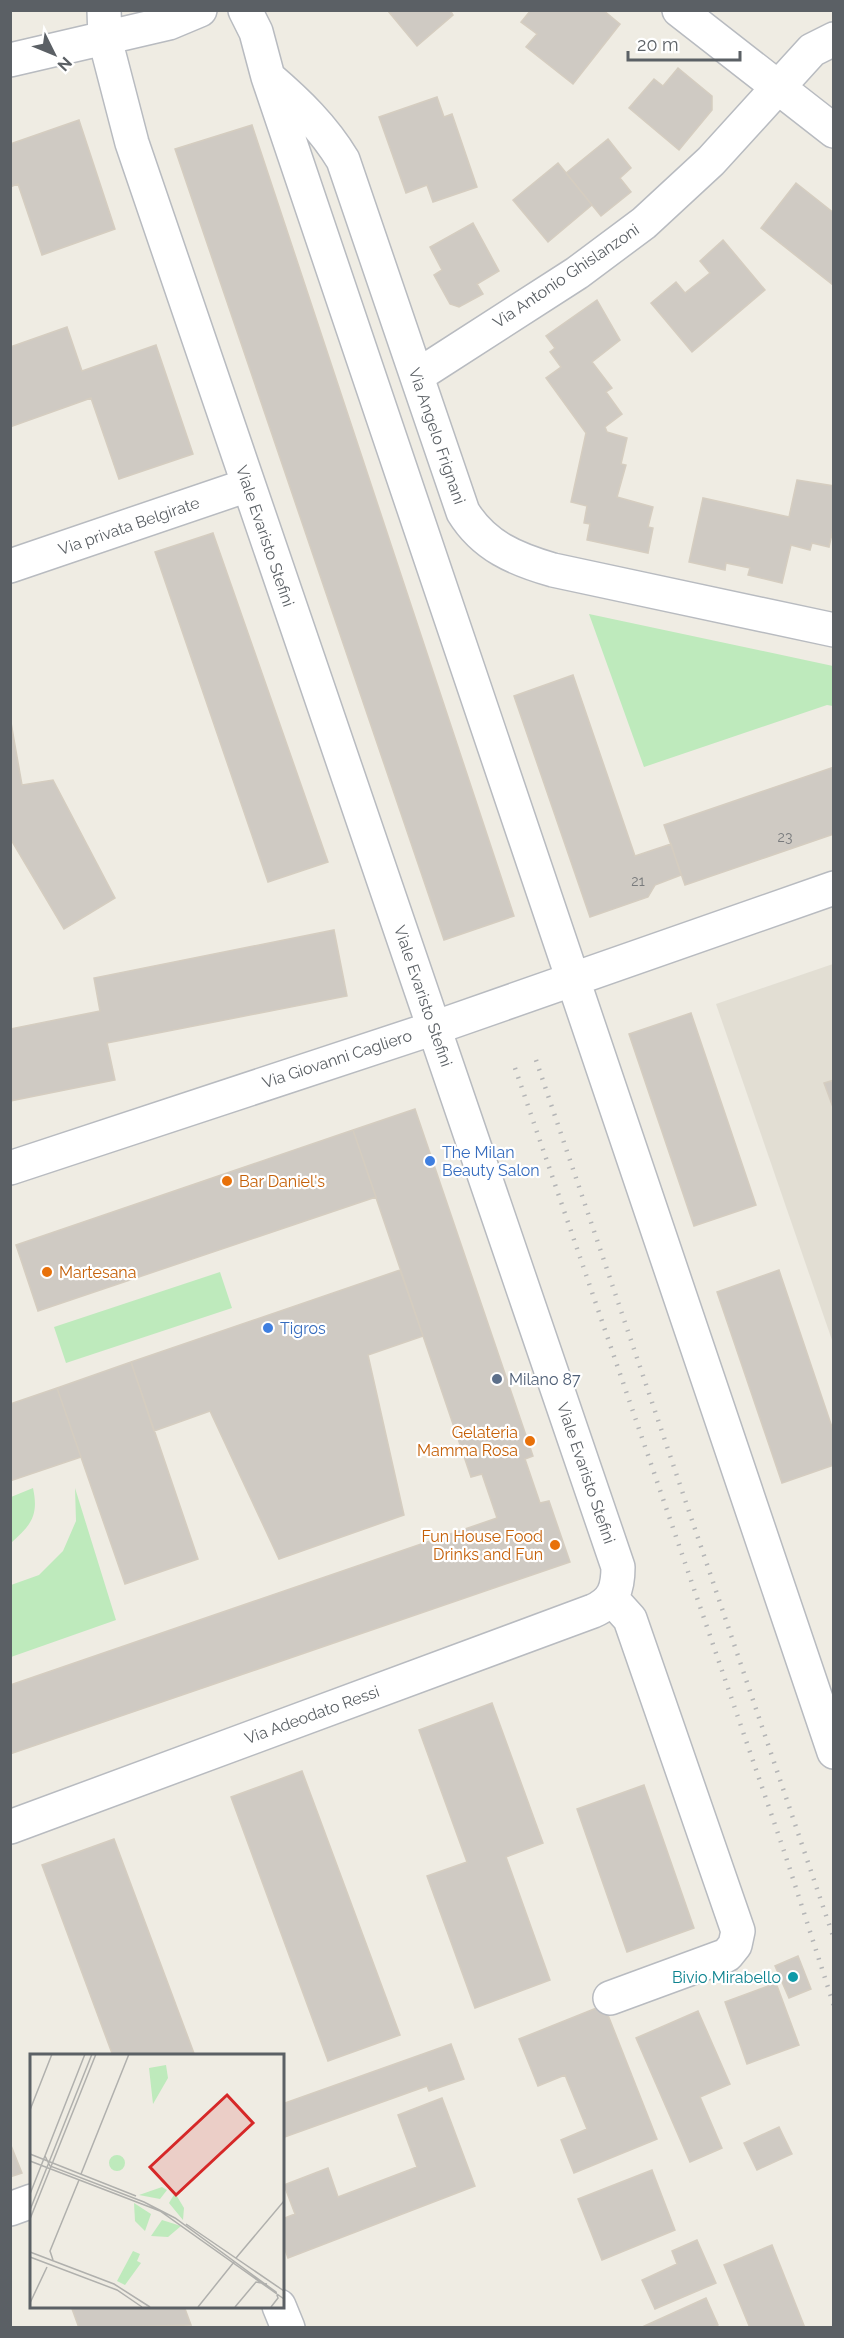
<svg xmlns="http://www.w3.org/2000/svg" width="844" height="2338" font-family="Raleway,sans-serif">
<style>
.education{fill:#e2ded3}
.green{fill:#beeabc}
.building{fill:#cfcac3;stroke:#d5cdc0;stroke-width:1.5}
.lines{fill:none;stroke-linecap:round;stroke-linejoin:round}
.minor-casing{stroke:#b8bbc0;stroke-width:36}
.minor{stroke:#fff;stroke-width:33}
.rail{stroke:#b4b5b6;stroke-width:4.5;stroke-dasharray:1.5 8;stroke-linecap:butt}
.shop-dot{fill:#3f7fe0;stroke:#fff;stroke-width:2}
.food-dot{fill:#e8710a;stroke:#fff;stroke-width:2}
.service-dot{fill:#5c6f8a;stroke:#fff;stroke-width:2}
.culture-dot{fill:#0f9aa8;stroke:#fff;stroke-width:2}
.labels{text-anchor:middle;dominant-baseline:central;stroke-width:4.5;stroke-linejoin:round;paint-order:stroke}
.number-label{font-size:14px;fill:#787a7c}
.street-label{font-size:16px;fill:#5b6065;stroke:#fff}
.shop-label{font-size:16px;fill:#366cbe;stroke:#fff;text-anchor:start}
.food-label{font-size:16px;fill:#c56008;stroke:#fff;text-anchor:start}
.service-label{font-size:16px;fill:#4e5e75;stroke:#fff;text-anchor:start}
.culture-label{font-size:16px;fill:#0d838f;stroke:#fff;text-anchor:end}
.inset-road{fill:none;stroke:#b0b0ad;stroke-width:1.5}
.view{fill:#d62828;fill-opacity:0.15;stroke:#d62828;stroke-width:3}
.inset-edge{fill:none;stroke:#5b6065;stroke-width:3}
</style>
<rect width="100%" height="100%" fill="#efece3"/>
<path class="education" d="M 833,964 L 833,1343 L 716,1004 Z"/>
<path class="green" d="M 589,614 L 833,666 L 833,706 L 827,705 L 644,767 Z
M 220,1272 L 232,1308 L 66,1363 L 54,1327 Z
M 33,1488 C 39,1516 31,1525 11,1543 L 11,1497 Z
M 75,1488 L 116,1620 L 11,1657 L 11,1585 L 39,1575 L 63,1551 L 76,1521 Z"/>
<path class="building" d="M 450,10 L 453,15 L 417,46 L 388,11 Z
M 531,10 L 603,10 L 620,24 L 573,84 L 526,47 L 537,34 L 521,22 Z
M 678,68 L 712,96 L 712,110 L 679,150 L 629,108 L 654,79 L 663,86 Z
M 437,97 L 444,117 L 452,114 L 477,187 L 433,202 L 427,185 L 406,193 L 379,117 Z
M 79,120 L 115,229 L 42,255 L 18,184 L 10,187 L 10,144 Z
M 252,125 L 514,916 L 444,940 L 175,149 Z
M 608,139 L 631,168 L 620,178 L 631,192 L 601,216 L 566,173 Z
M 558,163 L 592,205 L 548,242 L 513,200 Z
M 796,183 L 834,213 L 833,285 L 761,228 Z
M 473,223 L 499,271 L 477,284 L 483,294 L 459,307 L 450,304 L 434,275 L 442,270 L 430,247 Z
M 723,240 L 765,290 L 692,352 L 651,303 L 676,282 L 685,293 L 710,273 L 700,261 Z
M 597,300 L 620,340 L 592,362 L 612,388 L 606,392 L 622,414 L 605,427 L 607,432 L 627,438 L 621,464 L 626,465 L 617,497 L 653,507 L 648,527 L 653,528 L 648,553 L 587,540 L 590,524 L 584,523 L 587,506 L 571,502 L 586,433 L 546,378 L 561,367 L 550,352 L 555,348 L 546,336 Z
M 67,327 L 82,371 L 156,345 L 193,454 L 119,479 L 91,398 L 10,427 L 10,347 Z
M 797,480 L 834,486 L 834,525 L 829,547 L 812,543 L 810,550 L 791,545 L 782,583 L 748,575 L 750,568 L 726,563 L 725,570 L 689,562 L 703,498 L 789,517 Z
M 213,533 L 328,862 L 268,882 L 155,552 Z
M 573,675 L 635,856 L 671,844 L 681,875 L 655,885 L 648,897 L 590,917 L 514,696 Z
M 10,717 L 22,785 L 53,780 L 115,898 L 64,929 L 10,838 Z
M 834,767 L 834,834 L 685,885 L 664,825 Z
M 334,930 L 347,996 L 107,1043 L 115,1080 L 10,1101 L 10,1029 L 100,1011 L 94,978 Z
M 691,1013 L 756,1205 L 694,1226 L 629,1034 Z
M 834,1080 L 834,1110 L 824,1083 Z
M 415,1109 L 533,1456 L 525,1459 L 540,1503 L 549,1501 L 570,1562 L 10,1754 L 10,1685 L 497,1518 L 482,1474 L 471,1477 L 353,1130 Z
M 353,1130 L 376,1197 L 38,1311 L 16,1245 Z
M 400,1270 L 423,1336 L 368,1355 L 404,1515 L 279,1559 L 210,1411 L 154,1431 L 131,1362 Z
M 779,1270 L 834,1433 L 834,1465 L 782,1483 L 717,1292 Z
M 131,1362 L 198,1559 L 125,1584 L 57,1388 Z
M 57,1388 L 81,1457 L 10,1481 L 10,1404 Z
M 492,1703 L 543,1843 L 506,1857 L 550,1980 L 475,2008 L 427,1876 L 467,1862 L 419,1730 Z
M 302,1771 L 400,2035 L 328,2061 L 231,1797 Z
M 644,1785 L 694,1928 L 627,1952 L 577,1809 Z
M 114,1839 L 195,2056 L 113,2056 L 42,1865 Z
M 798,1956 L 811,1989 L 789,1998 L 775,1966 Z
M 776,1983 L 799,2045 L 747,2064 L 725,2002 Z
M 604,2005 L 657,2139 L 574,2173 L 561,2140 L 587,2129 L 565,2075 L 538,2086 L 519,2039 Z
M 698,2011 L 730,2084 L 700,2097 L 722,2148 L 690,2162 L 636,2038 Z
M 451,2044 L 464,2079 L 429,2091 L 427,2086 L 282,2138 L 282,2104 Z
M 442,2098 L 475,2186 L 288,2258 L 282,2241 L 282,2219 L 295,2214 L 284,2185 L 328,2168 L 338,2197 L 417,2167 L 398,2115 Z
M 779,2127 L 792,2154 L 757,2170 L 744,2143 Z
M 10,2143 L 22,2173 L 10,2177 Z
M 652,2170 L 675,2230 L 602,2260 L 578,2199 Z
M 697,2240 L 716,2283 L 655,2309 L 642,2280 L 677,2264 L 672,2251 Z
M 772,2245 L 805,2328 L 750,2328 L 724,2265 Z
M 706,2298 L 718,2325 L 712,2328 L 640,2328 Z
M 71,2306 L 184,2306 L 191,2325 L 79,2328 Z"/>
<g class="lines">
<defs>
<path id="minor" d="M 245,10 L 256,32 L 268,77 L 834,1752
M 679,10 L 834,131
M 10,60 L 169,23 L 200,10
M 269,78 C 298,103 323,127 343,160 L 463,512 C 484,546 515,559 553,570 L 834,630
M 417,376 L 577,273 L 644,223 L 711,161 L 812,50 L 834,39
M 10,566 L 248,485
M 10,1168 L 434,1028 L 834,888
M 10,1827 L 593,1611 C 614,1602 618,1588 618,1567 L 132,143 L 105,39 L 104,10
M 610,1998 L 727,1955 L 735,1945 L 738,1931 L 630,1619 L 612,1599
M 10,2209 L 32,2201
M 279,2306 L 288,2328"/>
</defs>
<use href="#minor" class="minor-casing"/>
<use href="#minor" class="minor"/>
<path class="rail" d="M 536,1060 L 834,1939
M 515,1068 L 785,1854 L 834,2006"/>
</g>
<g class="shop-dot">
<circle cx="430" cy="1161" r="6"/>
<circle cx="268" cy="1328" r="6"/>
</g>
<g class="food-dot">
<circle cx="227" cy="1181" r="6"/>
<circle cx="47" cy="1272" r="6"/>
<circle cx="530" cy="1441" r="6"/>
<circle cx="555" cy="1545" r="6"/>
</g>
<circle class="service-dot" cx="497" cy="1379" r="6"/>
<circle class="culture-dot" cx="793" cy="1977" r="6"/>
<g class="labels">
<g class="number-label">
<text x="785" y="837">23</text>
<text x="638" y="881">21</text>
</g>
<g class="street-label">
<text transform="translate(566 276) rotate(-34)">Via Antonio Ghislanzoni</text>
<text transform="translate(437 436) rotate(71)">Via Angelo Frignani</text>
<text transform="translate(129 526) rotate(-19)">Via privata Belgirate</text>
<text transform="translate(265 536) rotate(71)">Viale Evaristo Stefini</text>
<text transform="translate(423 996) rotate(71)">Viale Evaristo Stefini</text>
<text transform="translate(337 1059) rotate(-18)">Via Giovanni Cagliero</text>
<text transform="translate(586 1473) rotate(71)">Viale Evaristo Stefini</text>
<text transform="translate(312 1715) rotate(-20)">Via Adeodato Ressi</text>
</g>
<g class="shop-label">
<text x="442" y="1152">The Milan<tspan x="442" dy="18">Beauty Salon</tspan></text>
<text x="280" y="1328">Tigros</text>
</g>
<g class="food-label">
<text x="239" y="1181">Bar Daniel's</text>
<text x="59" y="1272">Martesana</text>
<text x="518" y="1432" text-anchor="end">Gelateria<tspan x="518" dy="18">Mamma Rosa</tspan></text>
<text x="543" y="1536" text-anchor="end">Fun House Food<tspan x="543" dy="18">Drinks and Fun</tspan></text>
</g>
<g class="service-label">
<text x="509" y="1379">Milano 87</text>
</g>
<g class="culture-label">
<text x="781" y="1977">Bivio Mirabello</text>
</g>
</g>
<g transform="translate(30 2054)">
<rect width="254" height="254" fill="#efece3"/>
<path d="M 136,11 L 138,24 L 123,50 L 119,14 ZM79 109a8 8 0 1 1 16 0a8 8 0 1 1-16 0ZM 132,133 L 137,136 L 130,145 L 109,141 ZM 145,139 L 154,154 L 153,166 L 139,149 ZM 104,149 L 121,160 L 115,177 L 105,167 ZM 132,166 L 151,172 L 138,183 L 121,182 ZM 103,197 L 110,200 L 107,207 L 111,209 L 95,231 L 87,227 Z" fill="#beeabc"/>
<path class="inset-road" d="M 0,56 L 22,0M 0,100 L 106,142M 15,102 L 20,112 L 114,148 L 145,164 L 246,238 L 248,244 L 241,253M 0,107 L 130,157 L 254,245M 51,120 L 99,0M 0,140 L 55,0M 0,156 L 62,0M 0,165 L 66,0M 156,170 L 254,237M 0,198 L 84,230 L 120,253M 0,203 L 87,236 L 112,253M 206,204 L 254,147M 23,206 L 20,197 L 49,126M 0,249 L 17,213M 168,253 L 204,208M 205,253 L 226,228 L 237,230"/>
<path class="view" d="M 197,41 L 223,69 L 146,141 L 120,113 Z"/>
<rect width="254" height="254" class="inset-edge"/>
</g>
<rect width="844" height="2338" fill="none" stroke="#5b6065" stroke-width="24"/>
<g transform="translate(54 54) rotate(133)" stroke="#ffffff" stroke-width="4.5" paint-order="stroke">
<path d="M0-4.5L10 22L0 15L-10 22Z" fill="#5b6065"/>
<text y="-9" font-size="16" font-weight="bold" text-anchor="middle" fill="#5b6065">N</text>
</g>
<path d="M628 51v9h112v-9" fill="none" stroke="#5b6065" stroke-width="3"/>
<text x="637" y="51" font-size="18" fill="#5b6065" stroke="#ffffff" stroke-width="4.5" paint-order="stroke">20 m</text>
</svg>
